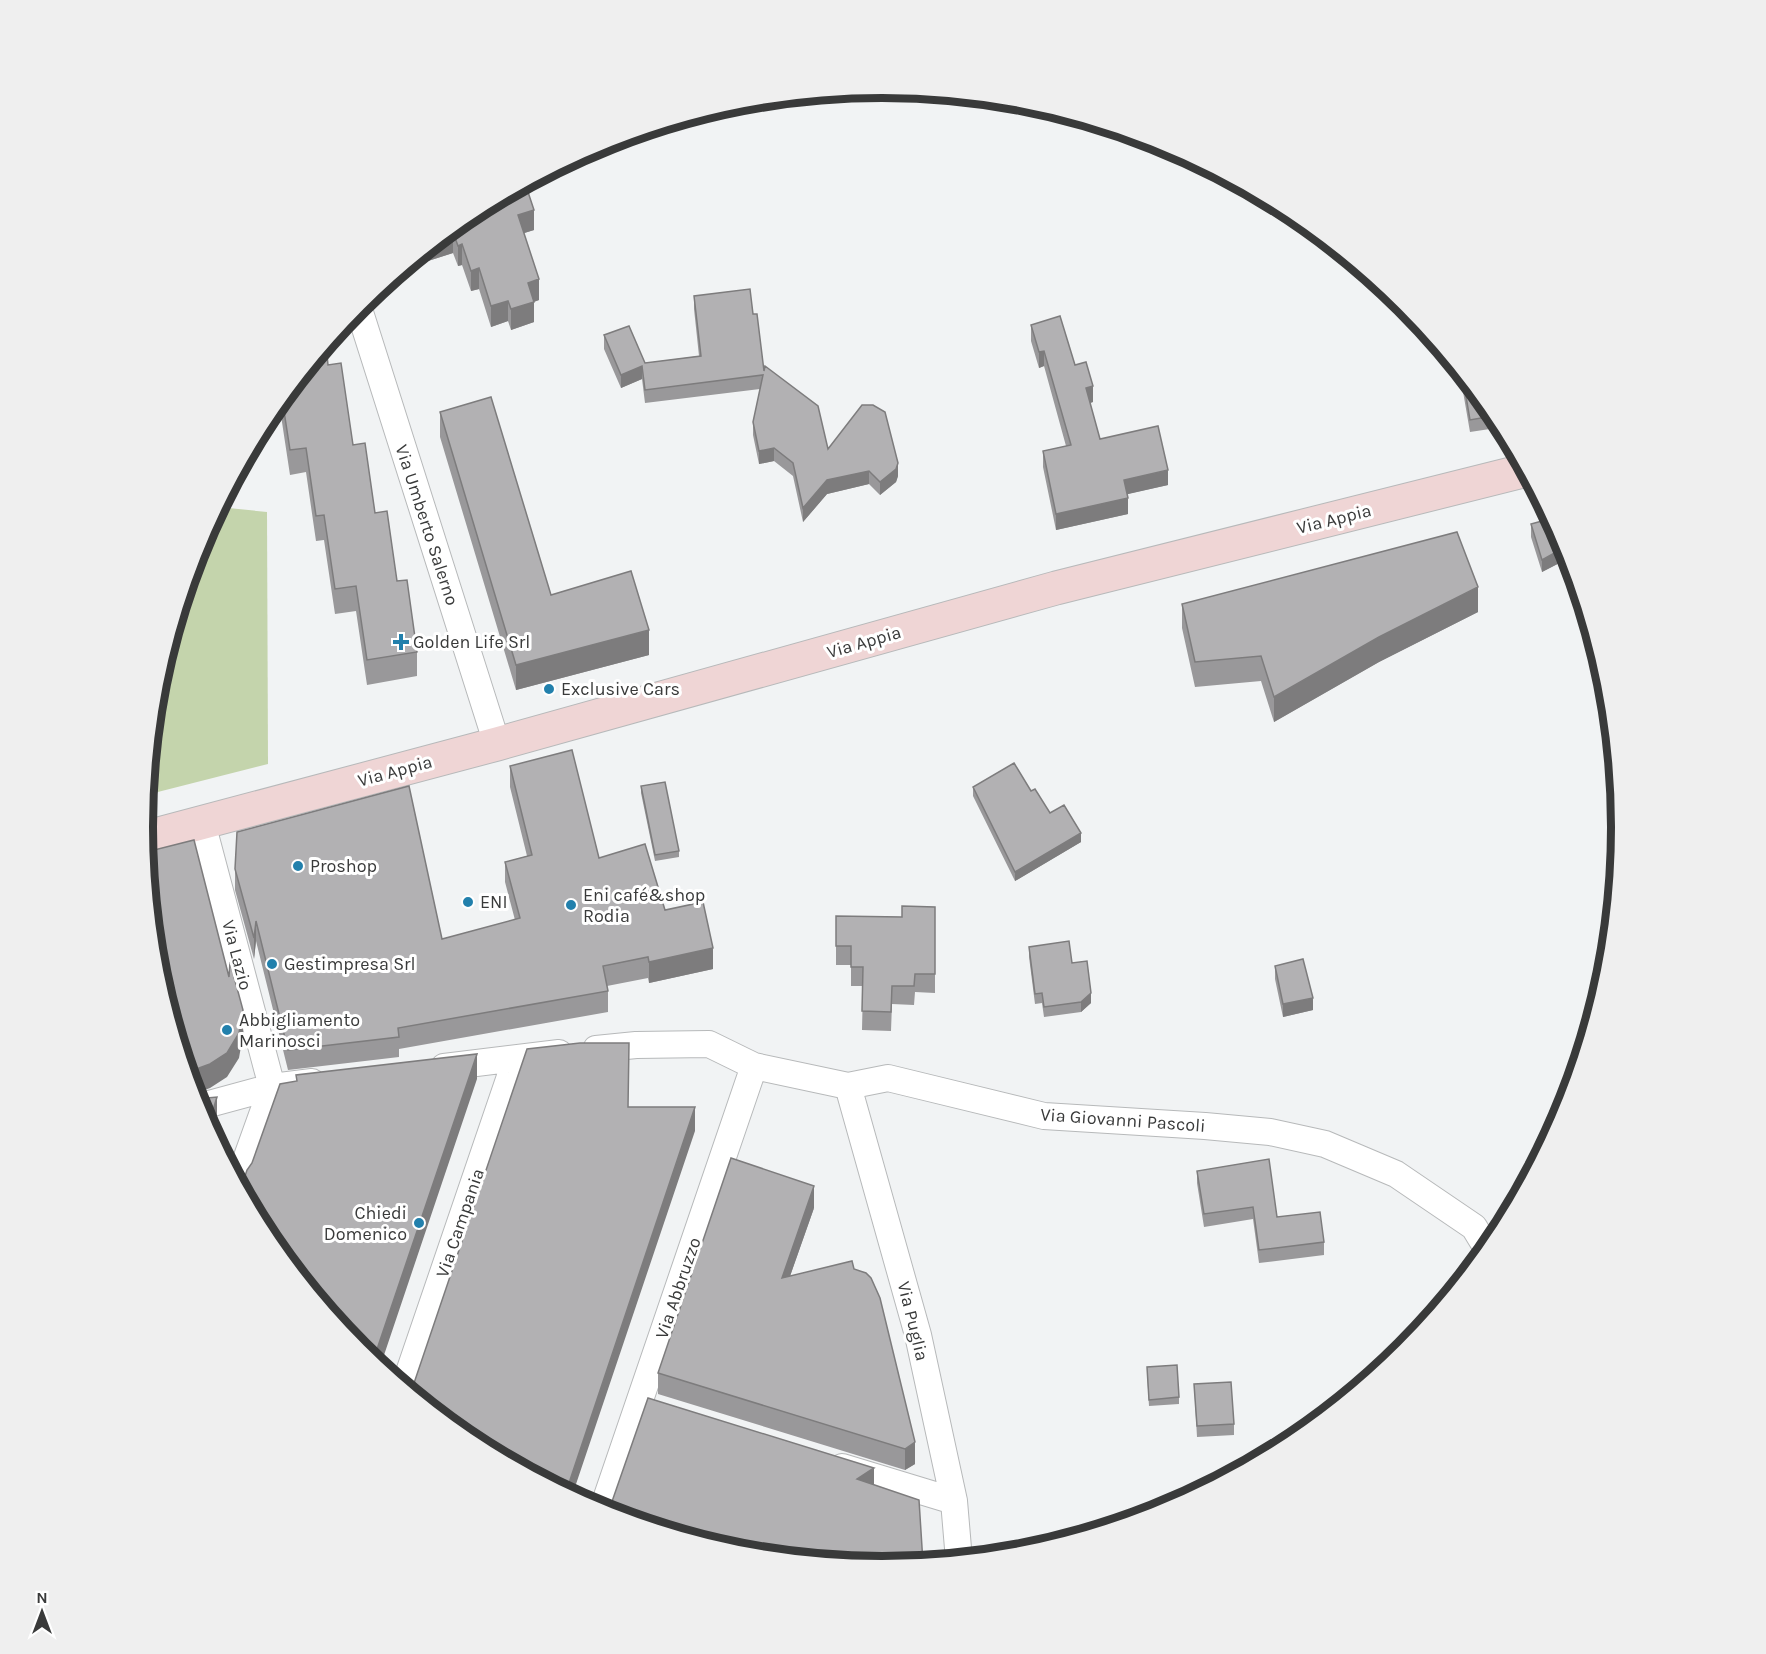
<svg xmlns="http://www.w3.org/2000/svg" width="1766" height="1654" font-family="Karla,sans-serif">
<style>
.green{fill:#c4d4ac}
.lines{fill:none;stroke-linecap:round;stroke-linejoin:round}
.street-casing{stroke:#b7b9ba;stroke-width:28}
.secondary-casing{stroke:#b7b9ba;stroke-width:35}
.street{stroke:#fff;stroke-width:26}
.secondary{stroke:#efd5d5;stroke-width:33}
.wall{fill:#99989a}
.shaded-wall{fill:#7d7c7d}
.building{fill:#b2b1b3;stroke:#7d7c7d;stroke-width:1.5}
.poi-dot{fill:#2280ac;stroke:#fff;stroke-width:2}
.labels{text-anchor:middle;dominant-baseline:central;stroke-width:6;stroke-linejoin:round;paint-order:stroke}
.street-label{font-size:18px;fill:#393a3a;stroke:#fff}
.poi-label{font-size:18px;fill:#393a3a;stroke:#fff;text-anchor:start}
.rim{fill:none;stroke:#393a3a;stroke-width:8}
</style>
<rect width="100%" height="100%" fill="#f1f3f4"/>
<path class="green" d="M 219,507 L 267,512 L 268,764 L 146,795 L 157,682 L 199,544 Z"/>
<g class="lines">
<defs>
<path id="street" d="M 358,306 L 497,744
M 202,823 L 272,1087 L 238,1182
M 596,1049 L 636,1045 L 709,1044 L 754,1066 L 848,1086 L 888,1078 L 1044,1116 L 1205,1126 L 1270,1132 L 1325,1144 L 1396,1174 L 1474,1227 L 1488,1250
M 444,1067 L 559,1053
M 848,1086 L 918,1335 L 954,1501 L 959,1560
M 198,1107 L 272,1087 L 312,1082
M 404,1387 L 516,1059
M 842,1467 L 954,1501
M 602,1511 L 754,1066"/>
<path id="secondary" d="M 144,838 L 497,744 L 1056,588 L 1527,470"/>
</defs>
<use href="#street" class="street-casing"/>
<use href="#secondary" class="secondary-casing"/>
<use href="#street" class="street"/>
<use href="#secondary" class="secondary"/>
</g>
<path class="wall" d="M 472,212 L 534,230 L 524,233 L 539,300 L 534,302 L 534,322 L 511,330 L 508,321 L 491,327 L 479,289 L 471,291 L 462,265 L 458,266 L 453,253 L 428,261 L 424,251 Z
M 694,296 L 753,314 L 764,371 L 828,449 L 898,476 L 896,482 L 880,495 L 869,484 L 827,494 L 803,522 L 793,476 L 774,461 L 759,464 L 753,435 L 753,422 L 760,389 L 645,403 L 642,379 L 621,388 L 604,349 L 604,335 L 645,363 L 699,356 L 694,309 Z
M 1031,325 L 1075,365 L 1093,402 L 1090,403 L 1100,439 L 1168,485 L 1127,494 L 1128,514 L 1056,530 L 1043,467 L 1043,451 L 1066,446 L 1044,366 L 1039,368 L 1031,341 Z
M 326,345 L 328,365 L 397,581 L 417,652 L 417,676 L 367,685 L 356,611 L 335,614 L 324,540 L 316,541 L 306,472 L 290,475 L 280,409 L 275,410 L 274,408 Z
M 1461,371 L 1498,416 L 1503,424 L 1503,427 L 1470,432 L 1461,380 Z
M 440,412 L 551,595 L 649,655 L 516,690 L 440,437 Z
M 1531,524 L 1567,544 L 1571,557 L 1542,572 L 1531,537 Z
M 1182,604 L 1478,612 L 1379,662 L 1274,722 L 1261,681 L 1195,687 L 1182,628 Z
M 510,766 L 599,858 L 665,910 L 713,969 L 649,983 L 648,978 L 607,986 L 608,991 L 608,1012 L 399,1049 L 399,1057 L 288,1070 L 256,941 L 254,959 L 235,890 L 235,869 L 442,939 L 515,920 L 505,882 L 505,862 L 527,856 L 510,787 Z
M 641,786 L 679,851 L 679,857 L 655,861 L 641,793 Z
M 973,787 L 1031,791 L 1050,813 L 1081,842 L 1015,881 L 973,796 Z
M 935,907 L 935,993 L 915,992 L 914,1005 L 892,1004 L 891,1031 L 862,1030 L 863,986 L 851,986 L 851,965 L 836,965 L 836,916 L 902,917 Z
M 1029,947 L 1072,963 L 1091,1003 L 1081,1012 L 1044,1017 L 1042,1003 L 1035,1004 L 1029,957 Z
M 1275,966 L 1313,1010 L 1283,1017 L 1275,979 Z
M 1197,1171 L 1277,1217 L 1324,1242 L 1324,1255 L 1259,1263 L 1253,1219 L 1204,1227 L 1197,1183 Z
M 814,1208 L 790,1276 L 915,1464 L 905,1470 L 658,1394 L 658,1373 Z
M 1147,1373 L 1179,1397 L 1179,1404 L 1149,1406 Z
M 1194,1384 L 1234,1424 L 1234,1435 L 1197,1437 Z"/>
<path class="shaded-wall" d="M 534,210 L 534,230 L 518,235 L 518,215 Z
M 453,232 L 453,253 L 428,261 L 428,248 L 443,236 Z
M 462,244 L 462,265 L 458,266 L 458,246 Z
M 479,268 L 479,289 L 471,291 L 471,271 Z
M 539,279 L 539,300 L 533,302 L 534,302 L 534,322 L 511,330 L 511,309 L 528,283 Z
M 508,301 L 508,321 L 491,327 L 491,306 Z
M 1044,351 L 1044,366 L 1039,368 L 1039,352 Z
M 642,366 L 642,379 L 621,388 L 621,375 Z
M 1093,386 L 1093,402 L 1086,404 L 1086,388 Z
M 774,448 L 774,461 L 759,464 L 759,451 Z
M 898,463 L 898,476 L 896,482 L 880,495 L 880,482 Z
M 1168,470 L 1168,485 L 1124,495 L 1124,480 Z
M 869,471 L 869,484 L 827,494 L 803,522 L 803,508 L 827,480 Z
M 1128,498 L 1128,514 L 1056,530 L 1056,514 Z
M 1567,546 L 1571,557 L 1542,572 L 1542,560 Z
M 1478,587 L 1478,612 L 1379,662 L 1274,722 L 1274,697 L 1379,637 Z
M 649,630 L 649,655 L 516,690 L 516,665 Z
M 1081,833 L 1081,842 L 1015,881 L 1015,872 Z
M 256,921 L 256,941 L 254,959 L 254,938 Z
M 713,948 L 713,969 L 649,983 L 649,962 Z
M 1091,993 L 1091,1003 L 1081,1012 L 1081,1002 Z
M 1313,998 L 1313,1010 L 1283,1017 L 1283,1004 Z
M 243,1010 L 243,1035 L 239,1058 L 227,1077 L 210,1088 L 194,1094 L 188,1072 Z
M 477,1054 L 477,1079 L 380,1367 L 373,1361 Z
M 217,1097 L 217,1121 L 213,1135 L 208,1126 Z
M 695,1107 L 695,1131 L 572,1496 L 566,1492 Z
M 814,1186 L 814,1208 L 782,1299 L 782,1278 Z
M 915,1442 L 915,1464 L 905,1470 L 905,1449 Z
M 874,1468 L 874,1492 L 857,1479 Z"/>
<path class="building" d="M 525,183 L 534,210 L 518,215 L 539,279 L 528,283 L 534,302 L 511,309 L 508,301 L 491,306 L 479,268 L 471,271 L 462,244 L 458,246 L 453,232 L 443,236 L 472,212 Z
M 750,289 L 753,314 L 757,314 L 764,371 L 765,366 L 818,406 L 828,449 L 862,405 L 873,405 L 885,412 L 898,463 L 896,469 L 880,482 L 869,471 L 827,480 L 803,508 L 793,463 L 774,448 L 759,451 L 753,422 L 763,375 L 645,390 L 642,366 L 621,375 L 604,335 L 629,326 L 645,363 L 701,356 L 694,296 Z
M 1060,316 L 1075,365 L 1086,362 L 1093,386 L 1086,388 L 1100,439 L 1158,426 L 1168,470 L 1124,480 L 1128,498 L 1056,514 L 1043,451 L 1071,445 L 1044,351 L 1039,352 L 1031,325 Z
M 326,345 L 328,365 L 341,363 L 353,445 L 365,443 L 375,513 L 387,511 L 397,581 L 407,580 L 417,652 L 367,660 L 356,586 L 335,589 L 324,515 L 316,516 L 306,448 L 290,450 L 282,398 Z
M 1462,372 L 1498,415 L 1470,420 Z
M 491,397 L 551,595 L 631,571 L 649,630 L 516,665 L 440,412 Z
M 1553,518 L 1567,546 L 1542,560 L 1531,524 Z
M 1457,532 L 1478,587 L 1379,637 L 1274,697 L 1261,656 L 1195,662 L 1182,604 Z
M 572,750 L 599,858 L 645,844 L 665,910 L 703,902 L 713,948 L 649,962 L 648,957 L 603,966 L 608,991 L 398,1028 L 399,1037 L 288,1050 L 256,921 L 254,938 L 235,869 L 237,832 L 409,786 L 442,939 L 520,918 L 505,862 L 532,855 L 510,766 Z
M 1014,763 L 1031,791 L 1035,789 L 1050,813 L 1064,805 L 1081,833 L 1015,872 L 973,787 Z
M 665,782 L 679,851 L 655,855 L 641,786 Z
M 194,840 L 229,977 L 230,962 L 243,1010 L 239,1033 L 227,1053 L 210,1064 L 188,1072 L 157,971 L 146,857 L 150,856 L 150,851 Z
M 902,906 L 935,907 L 935,974 L 915,974 L 914,986 L 892,986 L 891,1012 L 862,1011 L 863,967 L 851,967 L 851,946 L 836,946 L 836,916 L 902,917 Z
M 1069,941 L 1072,963 L 1087,961 L 1091,993 L 1081,1002 L 1044,1007 L 1042,993 L 1035,994 L 1029,947 Z
M 1303,959 L 1313,998 L 1283,1004 L 1275,966 Z
M 580,1043 L 629,1043 L 628,1107 L 695,1107 L 566,1492 L 472,1442 L 411,1392 L 527,1049 Z
M 477,1054 L 373,1361 L 360,1350 L 268,1238 L 241,1188 L 247,1170 L 252,1163 L 280,1084 L 297,1081 L 296,1075 Z
M 217,1097 L 208,1126 L 199,1110 L 196,1099 Z
M 731,1158 L 814,1186 L 782,1278 L 852,1261 L 854,1269 L 866,1273 L 871,1278 L 880,1298 L 915,1442 L 905,1449 L 658,1373 Z
M 1269,1159 L 1277,1217 L 1320,1212 L 1324,1242 L 1259,1250 L 1253,1207 L 1204,1214 L 1197,1171 Z
M 1177,1365 L 1179,1397 L 1149,1400 L 1147,1367 Z
M 1231,1382 L 1234,1424 L 1197,1426 L 1194,1384 Z
M 648,1398 L 874,1468 L 857,1479 L 919,1500 L 923,1563 L 883,1567 L 738,1553 L 608,1513 Z"/>
<g class="poi-dot">
<path d="M398 633h6v6h6v6h-6v6h-6v-6h-6v-6h6z"/>
<circle cx="549" cy="689" r="6"/>
<circle cx="298" cy="866" r="6"/>
<circle cx="468" cy="902" r="6"/>
<circle cx="571" cy="905" r="6"/>
<circle cx="272" cy="964" r="6"/>
<circle cx="227" cy="1030" r="6"/>
<circle cx="419" cy="1223" r="6"/>
</g>
<g class="labels">
<g class="street-label">
<text transform="translate(1334 519) rotate(-14)">Via Appia</text>
<text transform="translate(427 525) rotate(72)">Via Umberto Salerno</text>
<text transform="translate(864 642) rotate(-16)">Via Appia</text>
<text transform="translate(395 771) rotate(-15)">Via Appia</text>
<text transform="translate(237 955) rotate(75)">Via Lazio</text>
<text transform="translate(1123 1120) rotate(4)">Via Giovanni Pascoli</text>
<text transform="translate(460 1223) rotate(-71)">Via Campania</text>
<text transform="translate(678 1288) rotate(-71)">Via Abbruzzo</text>
<text transform="translate(913 1321) rotate(76)">Via Puglia</text>
</g>
<g class="poi-label">
<text x="413" y="642">Golden Life Srl</text>
<text x="561" y="689">Exclusive Cars</text>
<text x="310" y="866">Proshop</text>
<text x="583" y="895">Eni café&amp;shop<tspan x="583" dy="21">Rodia</tspan></text>
<text x="480" y="902">ENI</text>
<text x="284" y="964">Gestimpresa Srl</text>
<text x="239" y="1020">Abbigliamento<tspan x="239" dy="21">Marinosci</tspan></text>
<text x="407" y="1213" text-anchor="end">Chiedi<tspan x="407" dy="21">Domenico</tspan></text>
</g>
</g>
<path d="M0 0H1766V1654H0ZM153 827a729 729 0 1 1 1458 0a729 729 0 1 1-1458 0Z" fill="#efefef" fill-rule="evenodd"/>
<path class="rim" d="M153 827a729 729 0 1 1 1458 0a729 729 0 1 1-1458 0Z"/>
<g transform="translate(42 1612)" stroke="#ffffff" stroke-width="4.5" paint-order="stroke">
<path d="M0-4.5L10 22L0 15L-10 22Z" fill="#393a3a"/>
<text y="-9" font-size="16" font-weight="bold" text-anchor="middle" fill="#393a3a">N</text>
</g>
</svg>
